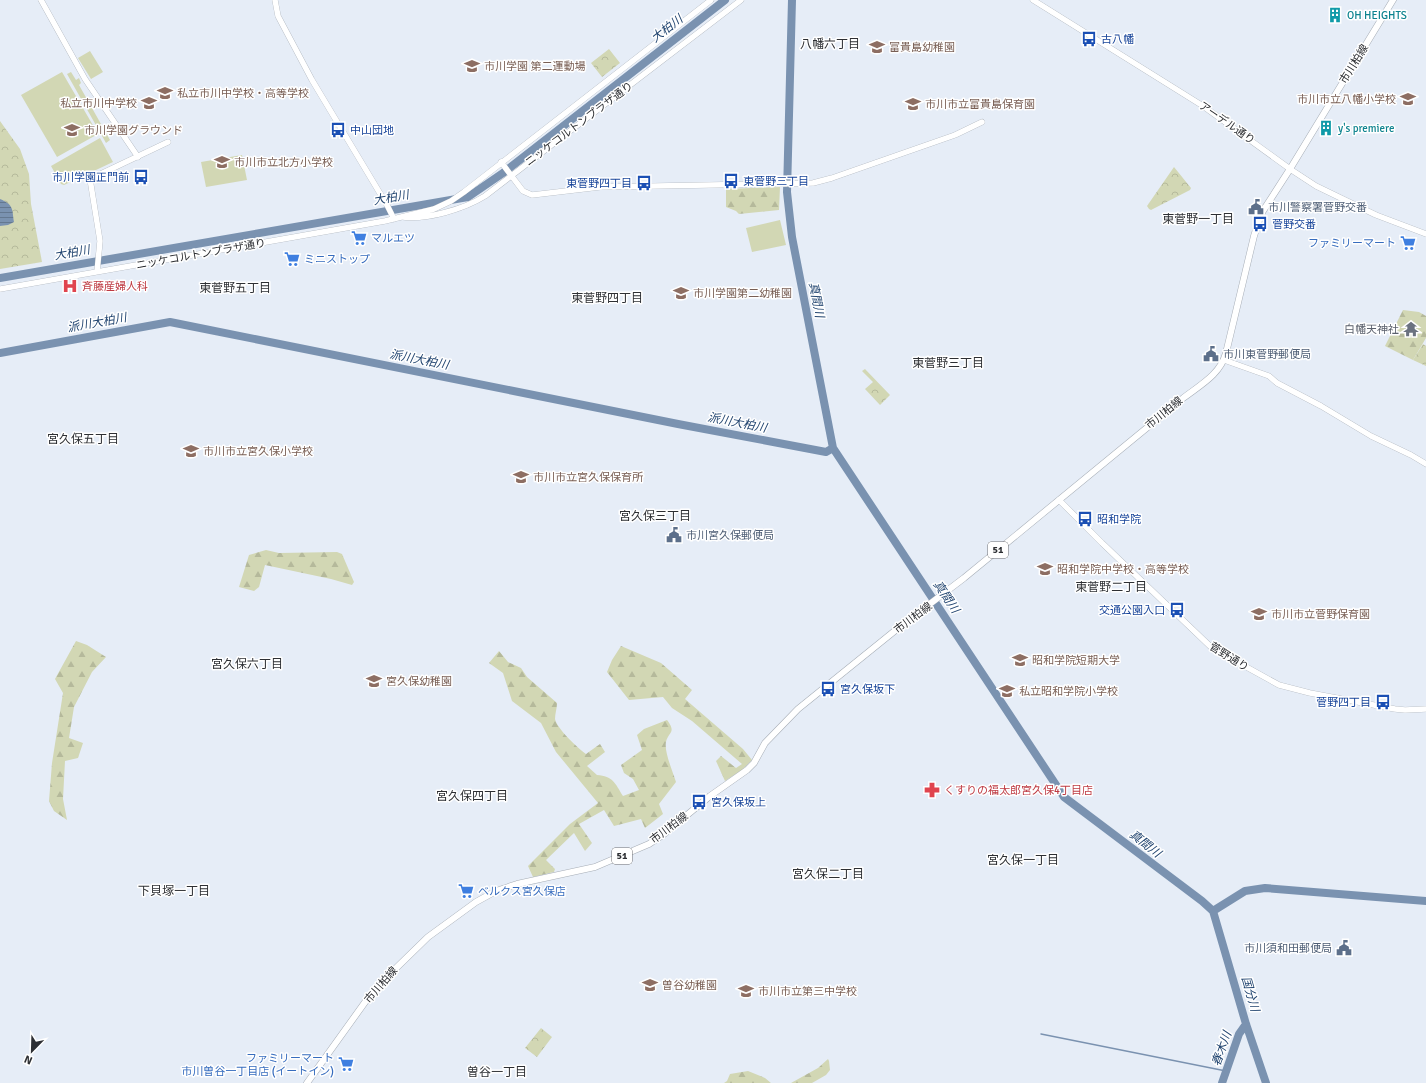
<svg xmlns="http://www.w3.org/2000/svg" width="1426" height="1083" font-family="Signika,'Noto Sans JP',sans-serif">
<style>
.forest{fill:url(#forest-firs)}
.park{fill:url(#park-crowns)}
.garden{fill:#d2d7b4}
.water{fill:url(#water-rules)}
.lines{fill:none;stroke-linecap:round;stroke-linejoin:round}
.stream{stroke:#7a92b0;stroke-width:1.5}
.river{stroke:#7a92b0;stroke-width:8}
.secondary-casing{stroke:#a6adb6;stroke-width:6}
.primary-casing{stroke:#a6adb6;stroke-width:7}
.secondary{stroke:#fff;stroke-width:5.5}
.primary{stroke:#fff;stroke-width:6}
.labels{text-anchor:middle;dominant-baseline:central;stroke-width:3;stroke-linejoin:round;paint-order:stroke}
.shield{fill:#fff;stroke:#6c6d70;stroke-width:1}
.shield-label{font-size:10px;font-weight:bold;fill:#2d2f33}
.culture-label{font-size:11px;fill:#0d838f;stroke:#fff;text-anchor:start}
.transit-label{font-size:11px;fill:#164399;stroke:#fff;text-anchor:start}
.education-label{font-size:11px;fill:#785e54;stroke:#fff;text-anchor:start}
.street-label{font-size:11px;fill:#2d2f33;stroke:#fff}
.service-label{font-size:11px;fill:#4e5e75;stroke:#fff;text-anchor:start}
.shop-label{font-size:11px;fill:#366cbe;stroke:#fff;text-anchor:start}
.health-label{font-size:11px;fill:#be3a42;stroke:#fff;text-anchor:start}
.worship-label{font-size:11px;fill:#5b616d;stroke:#fff;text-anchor:end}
.water-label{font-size:12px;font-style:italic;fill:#234671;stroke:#fff}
.neighbourhood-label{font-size:12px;fill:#2d2f33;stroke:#fff}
</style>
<defs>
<pattern id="forest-firs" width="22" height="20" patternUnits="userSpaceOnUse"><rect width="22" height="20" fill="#d2d7b4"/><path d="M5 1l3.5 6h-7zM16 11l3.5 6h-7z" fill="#b5b99b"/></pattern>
<pattern id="park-crowns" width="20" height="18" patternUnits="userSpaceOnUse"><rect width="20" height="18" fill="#d2d7b4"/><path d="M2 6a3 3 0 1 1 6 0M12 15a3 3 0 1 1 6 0" fill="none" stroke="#b5b99b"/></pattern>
<pattern id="water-rules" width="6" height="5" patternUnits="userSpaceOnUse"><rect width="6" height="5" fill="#7a92b0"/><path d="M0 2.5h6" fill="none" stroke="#647890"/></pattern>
</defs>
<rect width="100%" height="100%" fill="#e6edf7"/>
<path class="forest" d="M 780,187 L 779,210 L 739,214 L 736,211 L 726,207 L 726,189 Z
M 1403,310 L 1419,312 L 1426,316 L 1426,338 L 1413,360 L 1385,346 Z
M 266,550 L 279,553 L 337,552 L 342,554 L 354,582 L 352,585 L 331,579 L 265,565 L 259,587 L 254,591 L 239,587 L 249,555 Z
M 76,641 L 87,645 L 106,657 L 92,672 L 74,707 L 69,738 L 83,743 L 78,758 L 65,761 L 63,799 L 67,820 L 54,811 L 49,801 L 52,763 L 63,693 L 55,679 Z
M 621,646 L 661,663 L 692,690 L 685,699 L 743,749 L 752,760 L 742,770 L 725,781 L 716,761 L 721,756 L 736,768 L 742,764 L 692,721 L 672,708 L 663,697 L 629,700 L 607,672 L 612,660 Z
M 499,651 L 508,662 L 521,668 L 527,677 L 557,703 C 557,708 555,714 555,719 C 557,729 578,748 586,754 L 600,744 L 605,752 L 587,766 L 597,775 C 613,776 615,783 623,796 L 639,790 L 633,779 L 624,773 L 621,765 L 642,750 L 637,735 L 644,729 L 667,720 C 677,733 668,732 666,742 C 664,752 673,772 676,782 L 659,804 L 663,814 L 645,828 L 641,819 L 614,826 L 604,810 L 579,824 L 592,843 L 585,851 L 574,833 L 546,860 L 555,869 L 554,872 L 533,877 L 528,866 L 570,824 L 598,803 L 556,752 L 541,723 L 512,701 L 503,673 L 489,663 Z
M 828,1059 L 829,1061 L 830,1070 L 826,1075 L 812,1083 L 791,1083 L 818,1068 Z
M 748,1071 L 765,1078 L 771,1083 L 724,1083 L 727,1081 L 730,1074 Z"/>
<path class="park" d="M 609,49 L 620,63 L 602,77 L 591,63 Z
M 0,121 L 20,149 L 29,174 L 31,204 L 42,262 L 0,269 Z
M 1174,167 L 1191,188 L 1190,190 L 1151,210 L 1149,209 L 1147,206 Z
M 1423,344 L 1426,346 L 1426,366 L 1413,360 Z
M 865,369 L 890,395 L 880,405 L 865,389 L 873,382 L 862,371 Z
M 541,1028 L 552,1037 L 537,1057 L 525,1048 Z"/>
<path class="garden" d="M 90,51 L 103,72 L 91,79 L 78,58 Z
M 62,72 L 98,134 L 57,157 L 21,95 Z
M 71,72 L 76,80 L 79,78 L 81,83 L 79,85 L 110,140 L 106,143 L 67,74 Z
M 100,138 L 113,162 L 64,185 L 61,184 L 51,166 Z
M 242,155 L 247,180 L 206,187 L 201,162 Z
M 780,220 L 786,245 L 752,252 L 746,228 Z"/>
<path class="water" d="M 0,199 C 14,205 12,209 14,222 L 8,225 L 0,226 Z"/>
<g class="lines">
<path class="stream" d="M 1041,1034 L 1226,1071"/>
<path class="river" d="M 792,0 L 787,192 L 792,237 L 833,448 L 1064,797 L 1202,901 L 1213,911 L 1246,1024 L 1266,1083
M 0,278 L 468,197 L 503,173 L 725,0
M 0,353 L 170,322 L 678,424 L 826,452 L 833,448
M 1213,911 L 1245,891 L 1265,888 L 1426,901
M 1222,1083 L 1239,1034 L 1246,1024"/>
<defs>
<path id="secondary" d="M 41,0 L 85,79 L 138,157
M 275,0 L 278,16 L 312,80 L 387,205 L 394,219
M 1033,0 L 1203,106 L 1290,169 L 1316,186 L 1376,215 L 1426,234
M 501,162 L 523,191 L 532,195 L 600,187 L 813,183 L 832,178 L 955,135 L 982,122
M 403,217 C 427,220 464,209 485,196 L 741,0
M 97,272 L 100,241 L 90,179 L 168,142
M 0,289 L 385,221 L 434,209 L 451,201 L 464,192 L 711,0
M 1224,360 L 1269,376 L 1277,383 L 1321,406 L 1371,436 L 1411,455 L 1426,464
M 1059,500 L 1102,543 L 1212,648 L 1279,685 L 1310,693 L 1395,709 L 1405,710 L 1426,709"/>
<path id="primary" d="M 307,1083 L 368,998 L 390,974 L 428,937 L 476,902 L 496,891 L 517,884 L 595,867 L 649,844 L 664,834 L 710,796 L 747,770 L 754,763 L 765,743 L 798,709 L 902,625 L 964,578 L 1182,399 C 1200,385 1220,375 1226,353 L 1254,236 L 1261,214 L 1290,169 L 1393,0"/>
</defs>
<use href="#secondary" class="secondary-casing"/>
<use href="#primary" class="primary-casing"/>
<use href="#secondary" class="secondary"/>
<use href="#primary" class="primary"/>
</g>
<defs>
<symbol id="building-bare" viewBox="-9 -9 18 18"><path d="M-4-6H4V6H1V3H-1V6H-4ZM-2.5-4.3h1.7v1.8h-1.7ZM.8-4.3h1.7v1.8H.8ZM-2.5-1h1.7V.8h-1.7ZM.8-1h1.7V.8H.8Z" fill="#0f9aa8" stroke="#fff" stroke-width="2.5" paint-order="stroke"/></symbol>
<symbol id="bus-bare" viewBox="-9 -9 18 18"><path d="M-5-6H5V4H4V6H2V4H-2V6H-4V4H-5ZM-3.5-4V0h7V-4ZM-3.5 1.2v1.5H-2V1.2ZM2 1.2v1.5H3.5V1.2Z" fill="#1a4fb4" stroke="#fff" stroke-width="2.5" paint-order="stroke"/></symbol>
<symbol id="school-bare" viewBox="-9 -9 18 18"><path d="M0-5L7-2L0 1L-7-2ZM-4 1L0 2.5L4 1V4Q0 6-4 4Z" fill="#8d6e63" stroke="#fff" stroke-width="2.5" paint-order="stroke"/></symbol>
<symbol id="civic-bare" viewBox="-9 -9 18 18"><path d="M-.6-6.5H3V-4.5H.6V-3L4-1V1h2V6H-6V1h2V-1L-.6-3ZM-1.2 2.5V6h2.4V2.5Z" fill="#5c6f8a" stroke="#fff" stroke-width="2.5" paint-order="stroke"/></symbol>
<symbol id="supermarket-bare" viewBox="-9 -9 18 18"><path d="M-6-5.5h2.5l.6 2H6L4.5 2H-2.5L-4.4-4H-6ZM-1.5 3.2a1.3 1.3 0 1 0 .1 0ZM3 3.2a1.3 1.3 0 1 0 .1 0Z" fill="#3f7fe0" stroke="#fff" stroke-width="2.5" paint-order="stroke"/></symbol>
<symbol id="hospital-bare" viewBox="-9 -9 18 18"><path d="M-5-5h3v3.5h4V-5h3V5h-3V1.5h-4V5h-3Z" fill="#e0444e" stroke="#fff" stroke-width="2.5" paint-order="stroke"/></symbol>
<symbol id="temple-bare" viewBox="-9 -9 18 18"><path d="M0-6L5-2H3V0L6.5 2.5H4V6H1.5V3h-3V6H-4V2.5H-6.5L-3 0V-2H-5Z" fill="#6b7280" stroke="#fff" stroke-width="2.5" paint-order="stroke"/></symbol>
<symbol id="university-bare" viewBox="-9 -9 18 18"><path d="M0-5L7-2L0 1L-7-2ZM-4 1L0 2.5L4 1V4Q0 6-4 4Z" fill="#8d6e63" stroke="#fff" stroke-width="2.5" paint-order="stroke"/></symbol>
<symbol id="pharmacy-bare" viewBox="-9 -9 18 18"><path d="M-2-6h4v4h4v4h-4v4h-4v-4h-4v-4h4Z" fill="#e0444e" stroke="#fff" stroke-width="2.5" paint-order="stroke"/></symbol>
</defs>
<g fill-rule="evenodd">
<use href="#building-bare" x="1324" y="4" width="22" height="22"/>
<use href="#bus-bare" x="1078" y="28" width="22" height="22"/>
<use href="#school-bare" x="866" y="36" width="22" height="22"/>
<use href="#school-bare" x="461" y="55" width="22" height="22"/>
<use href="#school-bare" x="154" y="82" width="22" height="22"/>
<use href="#school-bare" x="1397" y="88" width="22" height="22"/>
<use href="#school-bare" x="138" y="92" width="22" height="22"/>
<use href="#school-bare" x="902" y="93" width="22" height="22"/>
<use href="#building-bare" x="1315" y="117" width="22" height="22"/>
<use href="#school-bare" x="61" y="119" width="22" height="22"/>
<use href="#bus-bare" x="327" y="119" width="22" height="22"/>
<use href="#school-bare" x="211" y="151" width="22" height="22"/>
<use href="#bus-bare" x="130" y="166" width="22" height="22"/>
<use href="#bus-bare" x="720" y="170" width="22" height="22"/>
<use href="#bus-bare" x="633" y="172" width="22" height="22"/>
<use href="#civic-bare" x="1245" y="196" width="22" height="22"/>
<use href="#bus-bare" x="1249" y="213" width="22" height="22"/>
<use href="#supermarket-bare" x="348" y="227" width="22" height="22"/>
<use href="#supermarket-bare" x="1397" y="232" width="22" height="22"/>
<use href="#supermarket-bare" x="281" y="248" width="22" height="22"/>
<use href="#hospital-bare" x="59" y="275" width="22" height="22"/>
<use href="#school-bare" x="670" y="282" width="22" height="22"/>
<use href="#temple-bare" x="1400" y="318" width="22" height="22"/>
<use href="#civic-bare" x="1200" y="343" width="22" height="22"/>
<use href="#school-bare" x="180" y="440" width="22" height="22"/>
<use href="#school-bare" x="510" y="466" width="22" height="22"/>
<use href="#bus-bare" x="1074" y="508" width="22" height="22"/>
<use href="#civic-bare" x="663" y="524" width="22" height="22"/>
<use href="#school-bare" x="1034" y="558" width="22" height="22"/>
<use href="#bus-bare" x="1166" y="599" width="22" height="22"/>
<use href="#school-bare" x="1248" y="603" width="22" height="22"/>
<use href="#university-bare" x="1009" y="649" width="22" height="22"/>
<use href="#school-bare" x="363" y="670" width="22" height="22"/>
<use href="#bus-bare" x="817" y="678" width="22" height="22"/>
<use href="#school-bare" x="996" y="680" width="22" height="22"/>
<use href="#bus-bare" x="1372" y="691" width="22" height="22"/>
<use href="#pharmacy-bare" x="921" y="779" width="22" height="22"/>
<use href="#bus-bare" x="688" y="791" width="22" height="22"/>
<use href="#supermarket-bare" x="455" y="880" width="22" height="22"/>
<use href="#civic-bare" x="1333" y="937" width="22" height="22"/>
<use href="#school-bare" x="639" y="974" width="22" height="22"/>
<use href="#school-bare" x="735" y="980" width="22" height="22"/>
<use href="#supermarket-bare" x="335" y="1053" width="22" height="22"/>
</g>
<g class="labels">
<g class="shield">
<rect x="988" y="542" width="20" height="16" rx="3"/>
<rect x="612" y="848" width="20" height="16" rx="3"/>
</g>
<g class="shield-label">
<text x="998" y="550">51</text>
<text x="622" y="856">51</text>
</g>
<g class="culture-label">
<text x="1347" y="15">OH HEIGHTS</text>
<text x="1338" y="128">y's premiere</text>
</g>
<g class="transit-label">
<text x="1101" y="39">古八幡</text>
<text x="350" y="130">中山団地</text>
<text x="129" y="177" text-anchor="end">市川学園正門前</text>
<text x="743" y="181">東菅野三丁目</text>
<text x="632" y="183" text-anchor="end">東菅野四丁目</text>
<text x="1272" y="224">菅野交番</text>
<text x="1097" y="519">昭和学院</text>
<text x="1165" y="610" text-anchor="end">交通公園入口</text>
<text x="840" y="689">宮久保坂下</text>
<text x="1371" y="702" text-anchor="end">菅野四丁目</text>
<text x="711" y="802">宮久保坂上</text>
</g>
<g class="education-label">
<text x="889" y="47">富貴島幼稚園</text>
<text x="484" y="66">市川学園 第二運動場</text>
<text x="177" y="93">私立市川中学校・高等学校</text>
<text x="1396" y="99" text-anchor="end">市川市立八幡小学校</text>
<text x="137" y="103" text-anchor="end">私立市川中学校</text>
<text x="925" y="104">市川市立富貴島保育園</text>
<text x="84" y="130">市川学園グラウンド</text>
<text x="234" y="162">市川市立北方小学校</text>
<text x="693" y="293">市川学園第二幼稚園</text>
<text x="203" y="451">市川市立宮久保小学校</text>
<text x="533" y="477">市川市立宮久保保育所</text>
<text x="1057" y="569">昭和学院中学校・高等学校</text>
<text x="1271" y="614">市川市立菅野保育園</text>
<text x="1032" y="660">昭和学院短期大学</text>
<text x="386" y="681">宮久保幼稚園</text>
<text x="1019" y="691">私立昭和学院小学校</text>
<text x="662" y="985">曽谷幼稚園</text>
<text x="758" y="991">市川市立第三中学校</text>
</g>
<g class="street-label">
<text transform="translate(1354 64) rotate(-58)">市川柏線</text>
<text transform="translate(1227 123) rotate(35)">アーデル通り</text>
<text transform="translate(579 124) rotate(-37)">ニッケコルトンプラザ通り</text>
<text transform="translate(201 254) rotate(-10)">ニッケコルトンプラザ通り</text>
<text transform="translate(1164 413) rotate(-39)">市川柏線</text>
<text transform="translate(913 618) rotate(-37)">市川柏線</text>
<text transform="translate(1229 657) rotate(32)">菅野通り</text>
<text transform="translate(669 828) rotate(-37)">市川柏線</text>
<text transform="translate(381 985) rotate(-49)">市川柏線</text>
</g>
<g class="service-label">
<text x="1268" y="207">市川警察署菅野交番</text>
<text x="1223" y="354">市川東菅野郵便局</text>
<text x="686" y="535">市川宮久保郵便局</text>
<text x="1332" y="948" text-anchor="end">市川須和田郵便局</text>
</g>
<g class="shop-label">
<text x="371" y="238">マルエツ</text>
<text x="1396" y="243" text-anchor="end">ファミリーマート</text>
<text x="304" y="259">ミニストップ</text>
<text x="478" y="891">ベルクス宮久保店</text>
<text x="334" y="1058" text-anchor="end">ファミリーマート<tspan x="334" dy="13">市川曽谷一丁目店 (イートイン)</tspan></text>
</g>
<g class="health-label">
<text x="82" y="286">斉藤産婦人科</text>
<text x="944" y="790">くすりの福太郎宮久保4丁目店</text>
</g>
<g class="worship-label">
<text x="1399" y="329">白幡天神社</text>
</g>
<g class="water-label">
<text transform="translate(667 29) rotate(-38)">大柏川</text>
<text transform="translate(391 198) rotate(-10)">大柏川</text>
<text transform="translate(72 253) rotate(-10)">大柏川</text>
<text transform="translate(816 300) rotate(79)">真間川</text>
<text transform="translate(97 323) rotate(-10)">派川大柏川</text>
<text transform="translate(419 360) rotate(11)">派川大柏川</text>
<text transform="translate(737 423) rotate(11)">派川大柏川</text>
<text transform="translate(946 597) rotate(56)">真間川</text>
<text transform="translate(1145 844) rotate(38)">真間川</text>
<text transform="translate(1250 994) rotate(74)">国分川</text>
<text transform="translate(1222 1049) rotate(-70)">春木川</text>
</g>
<g class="neighbourhood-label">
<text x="830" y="44">八幡六丁目</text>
<text x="1198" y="219">東菅野一丁目</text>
<text x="235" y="288">東菅野五丁目</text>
<text x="607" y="298">東菅野四丁目</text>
<text x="948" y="363">東菅野三丁目</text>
<text x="83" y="439">宮久保五丁目</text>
<text x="655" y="516">宮久保三丁目</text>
<text x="1111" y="587">東菅野二丁目</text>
<text x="247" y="664">宮久保六丁目</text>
<text x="472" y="796">宮久保四丁目</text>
<text x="1023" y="860">宮久保一丁目</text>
<text x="828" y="874">宮久保二丁目</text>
<text x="174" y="891">下貝塚一丁目</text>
<text x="497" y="1072">曽谷一丁目</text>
</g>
</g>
<g transform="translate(32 1051) rotate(203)" stroke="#ffffff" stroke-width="3" paint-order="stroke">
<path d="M0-3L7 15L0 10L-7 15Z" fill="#2d2f33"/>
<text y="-6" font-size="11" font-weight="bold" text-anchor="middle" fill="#2d2f33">N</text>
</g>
</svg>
